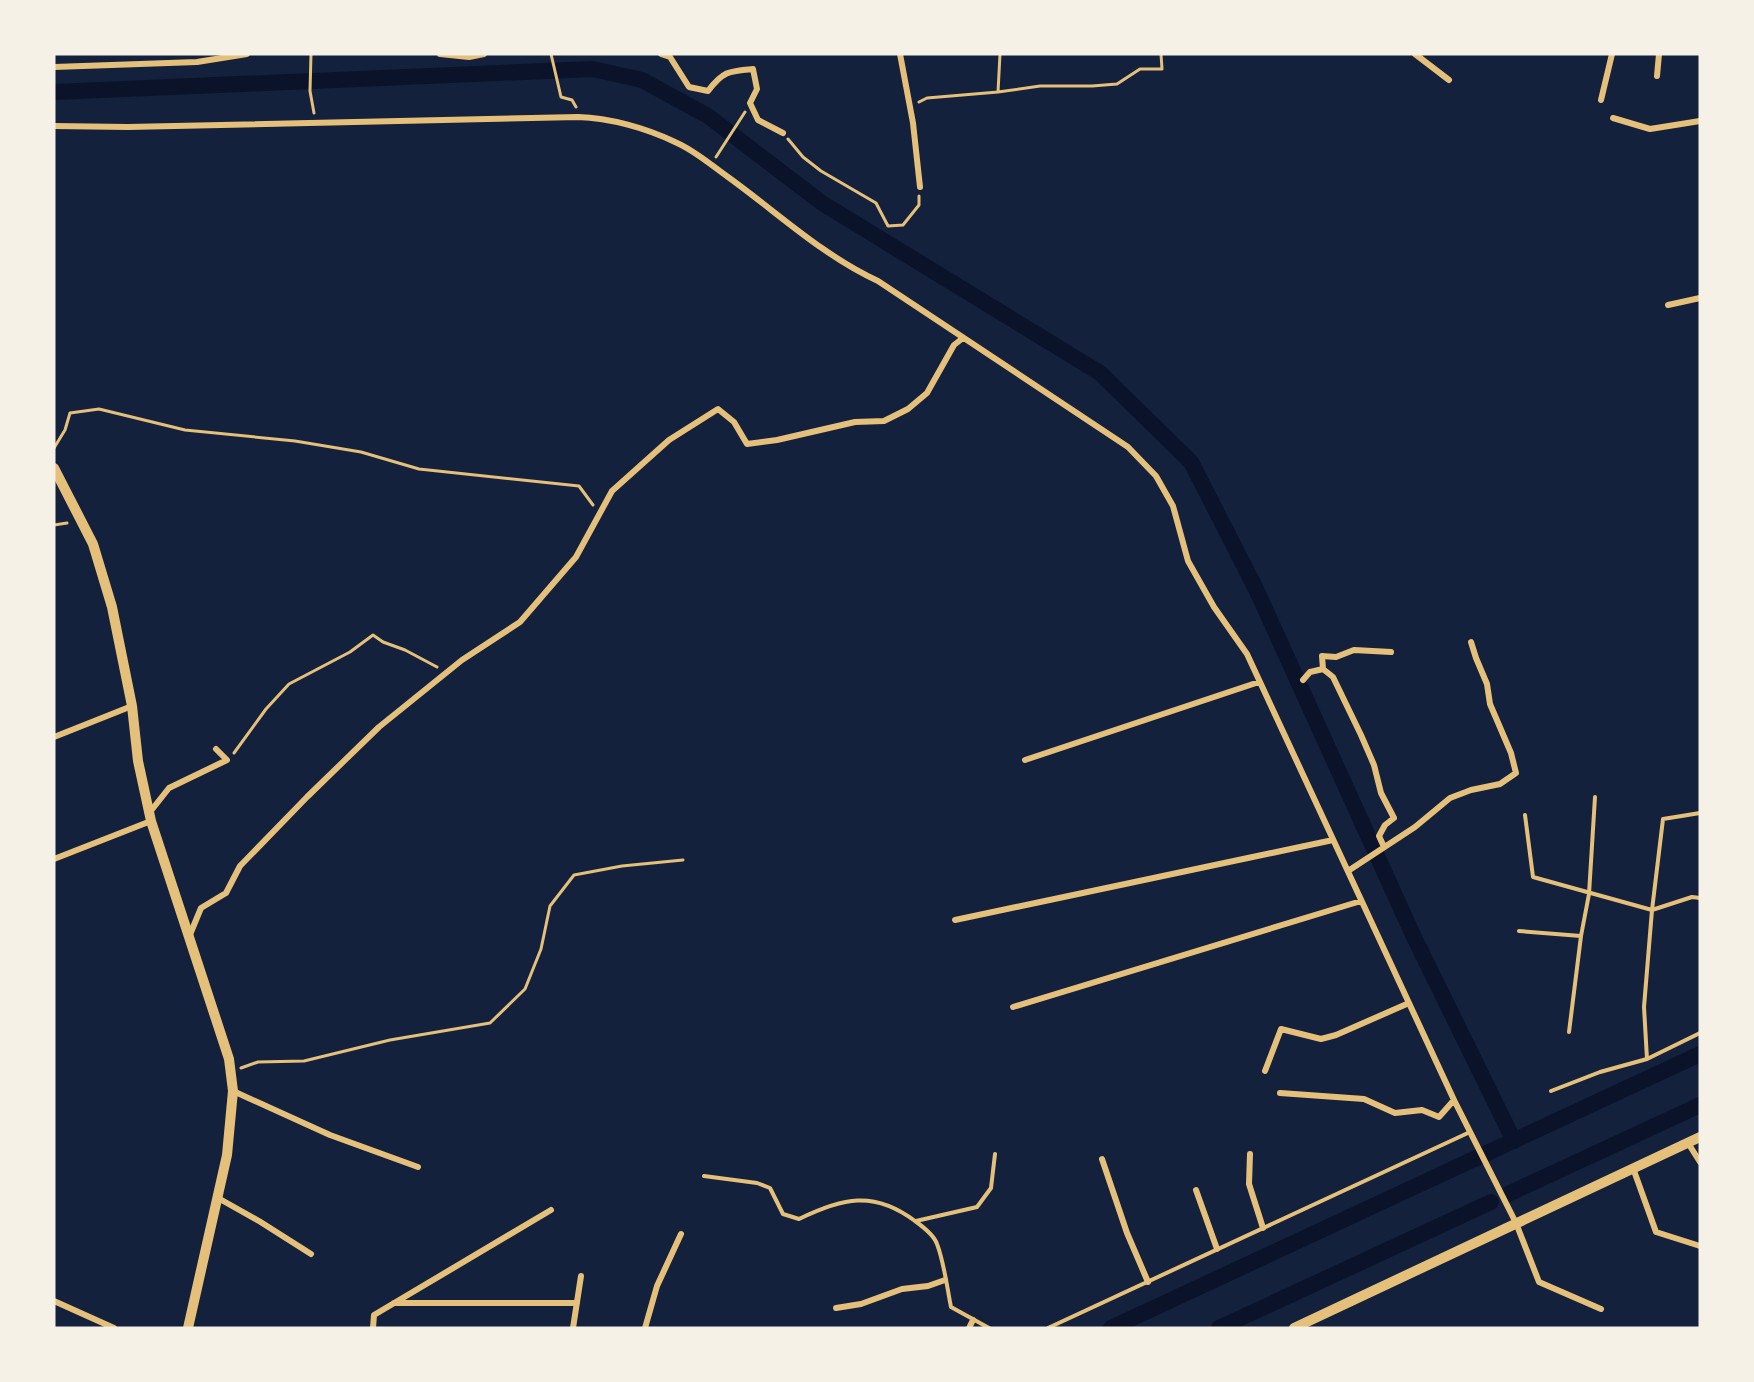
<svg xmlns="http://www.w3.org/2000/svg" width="1754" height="1382" font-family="Ubuntu,sans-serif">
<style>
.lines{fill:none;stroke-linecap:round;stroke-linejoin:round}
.canal{stroke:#0b132b;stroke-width:16}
.path{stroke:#e5c07b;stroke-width:3}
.service{stroke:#e5c07b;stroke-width:4}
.minor{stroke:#e5c07b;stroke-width:6}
.secondary{stroke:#e5c07b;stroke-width:10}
</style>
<rect width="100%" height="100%" fill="#14213d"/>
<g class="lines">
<path class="canal" d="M 54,92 L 593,69 L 642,80 L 708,116 L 822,203 L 1100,373 L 1191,462 L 1256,589 L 1413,935 L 1514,1141
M 1508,1194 L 1700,1105
M 1111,1328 L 1700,1054
M 1219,1328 L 1491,1202"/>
<path class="path" d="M 311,54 L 310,91 L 314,113
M 551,54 L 561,97 L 572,100 L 576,107
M 998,92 L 1040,86 L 1092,86 L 1117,84 L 1140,69 L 1162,69 L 1161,54
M 919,102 L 927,98 L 998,92 L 1000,54
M 788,139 L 803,157 L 821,171 L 876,203 L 888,226 L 903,225 L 919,205 L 919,196
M 716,157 L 745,112
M 54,448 L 65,430 L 70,413 L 99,409 L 185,430 L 295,441 L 361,452 L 419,469 L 579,486 L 593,505
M 54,525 L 67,523
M 234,753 L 266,709 L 289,684 L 350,652 L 373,635 L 383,642 L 405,650 L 437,667
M 241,1068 L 258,1062 L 304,1061 L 390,1040 L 490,1023 L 525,989 L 541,949 L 550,906 L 574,875 L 622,866 L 683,860"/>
<path class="service" d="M 1525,815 L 1533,877 L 1652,910 L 1692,897 L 1700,898
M 1519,931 L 1581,936
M 1569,1032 L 1581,936 L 1589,894 L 1595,797
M 1647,1059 L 1644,1007 L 1652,910 L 1663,819 L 1700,813
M 1551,1091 L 1600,1072 L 1647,1059 L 1700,1033
M 704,1176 L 757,1183 L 770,1188 L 783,1214 L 799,1219 C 842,1198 874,1190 915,1221 C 922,1226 934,1235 937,1244 C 944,1262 947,1287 951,1307 L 989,1328
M 916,1221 L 977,1207 L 991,1188 L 995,1154
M 1048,1328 L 1470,1132"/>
<path class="minor" d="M 440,54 L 469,57 L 484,54
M 661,54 L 670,57 L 689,87 L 708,91 C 723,71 729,71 753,69 L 757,89 L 750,103 L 758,120 L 783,133
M 900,54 L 913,123 L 920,187
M 1415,54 L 1449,80
M 54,67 L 197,62 L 247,54
M 1657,76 L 1659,54
M 1601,100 L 1612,54
M 1613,118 L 1650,129 L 1700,121
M 54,126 L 128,127 L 578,117 C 610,118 646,128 675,142 C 694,150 711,165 728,177 C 778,213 822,255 878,281 L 1128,447 L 1156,476 L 1173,506 L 1188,561 L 1214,607 L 1247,654 L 1454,1100 L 1516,1223 L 1539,1282 L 1601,1309
M 1668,305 L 1700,298
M 1323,669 L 1333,677 L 1361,735 L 1374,765 L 1381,793 L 1394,818 L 1385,825 L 1379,836 L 1384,847
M 1303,680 L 1310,672 L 1323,669 L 1322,656 L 1336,657 L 1354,650 L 1391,652
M 54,737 L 132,706
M 1025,760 L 1259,682
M 150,812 L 169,788 L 227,760 L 216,749
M 54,859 L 151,821
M 1348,871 L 1415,827 L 1450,798 L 1471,790 L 1500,784 L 1516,773 L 1511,753 L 1490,704 L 1487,684 L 1476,658 L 1471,642
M 955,920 L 1333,840
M 189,937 L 201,908 L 226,893 L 240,866 L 307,797 L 379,727 L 462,660 L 520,622 L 576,557 L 612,491 L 669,440 L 718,409 L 734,422 L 747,444 L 777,440 L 855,422 L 884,421 L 908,409 L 927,393 L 954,345 L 963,338
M 1013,1007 L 1361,901
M 1265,1071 L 1281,1029 L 1321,1039 L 1336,1035 L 1409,1003
M 233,1091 L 330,1135 L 418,1167
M 1280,1093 L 1364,1099 L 1395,1113 L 1422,1110 L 1439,1117 L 1454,1100
M 1688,1143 L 1700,1162
M 1250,1154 L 1249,1184 L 1263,1228
M 1102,1159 L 1127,1233 L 1148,1282
M 1633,1168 L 1656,1232 L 1700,1246
M 1196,1190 L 1217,1249
M 218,1198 L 259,1221 L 311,1254
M 54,1301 L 114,1328
M 394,1303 L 577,1303
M 836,1308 L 861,1304 L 902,1289 L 928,1286 L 945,1280
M 373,1328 L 374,1315 L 551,1210
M 573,1328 L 581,1276
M 645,1328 L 657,1286 L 681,1234
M 969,1328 L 973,1320"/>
<path class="secondary" d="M 54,468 L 93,544 L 112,607 L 132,706 L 138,761 L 151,821 L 229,1059 L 233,1091 L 227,1155 L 188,1328
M 1294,1328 L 1700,1137"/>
</g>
<rect width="1754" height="1382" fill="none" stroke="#f6f1e7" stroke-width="111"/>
</svg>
